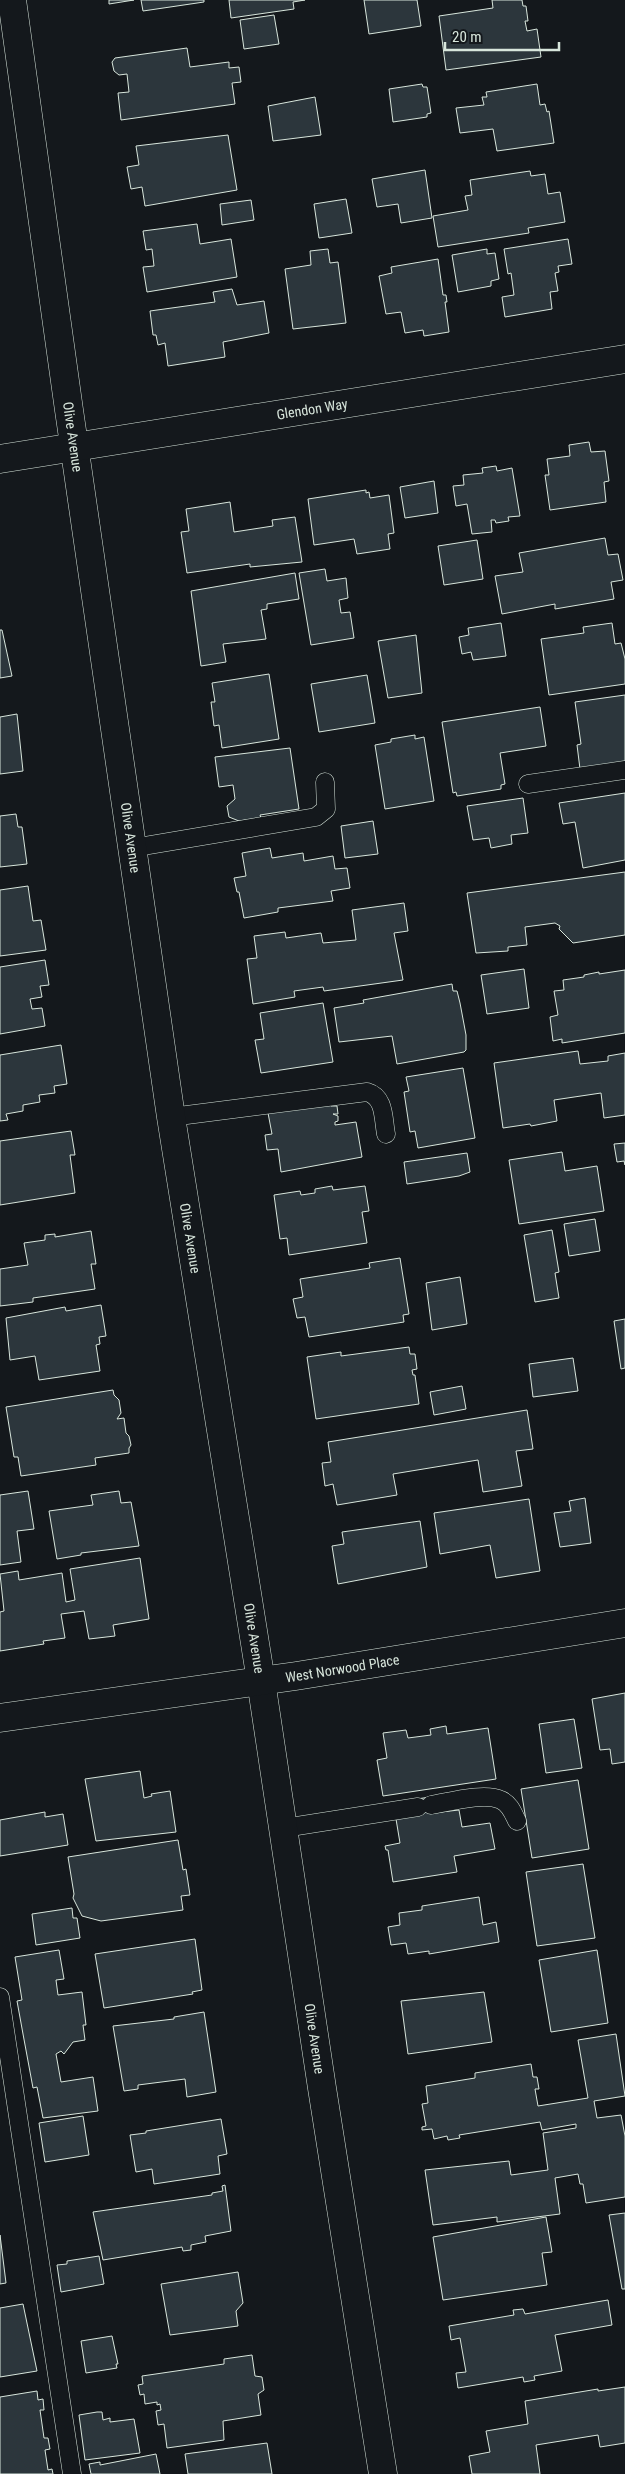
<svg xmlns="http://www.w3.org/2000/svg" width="625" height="2474" font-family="'Roboto Condensed',sans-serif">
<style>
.building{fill:#2c363c;stroke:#d8e6dc}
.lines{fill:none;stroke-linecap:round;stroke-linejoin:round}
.service-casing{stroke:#d8e6dc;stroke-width:19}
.minor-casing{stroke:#d8e6dc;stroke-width:29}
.service{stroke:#14181c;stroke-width:18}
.minor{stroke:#14181c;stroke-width:28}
.labels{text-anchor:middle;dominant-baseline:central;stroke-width:4;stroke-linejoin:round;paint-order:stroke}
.street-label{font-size:14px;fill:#d8e6dc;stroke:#14181c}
</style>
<rect width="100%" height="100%" fill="#14181c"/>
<path class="building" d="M 109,0 L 134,0 L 109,4 Z
M 141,0 L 204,0 L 204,2 L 143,11 Z
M 229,0 L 305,0 L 293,2 L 294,9 L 231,18 Z
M 364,0 L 417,0 L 421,26 L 369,34 Z
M 492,0 L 522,0 L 523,6 L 526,6 L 528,21 L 525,21 L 527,31 L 537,29 L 541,57 L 446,70 L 439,16 L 493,8 Z
M 274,15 L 279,44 L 244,49 L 240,20 Z
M 187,48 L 190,67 L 229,62 L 229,68 L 239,67 L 241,82 L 232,83 L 235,104 L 121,120 L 118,93 L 129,92 L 127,74 L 119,75 L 114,71 L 112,62 L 115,58 Z
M 422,84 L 423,87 L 427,87 L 431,113 L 427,114 L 427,117 L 393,122 L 389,89 Z
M 537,84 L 540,105 L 545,104 L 547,112 L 549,111 L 554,143 L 497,151 L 493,129 L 460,133 L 456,108 L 484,105 L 482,97 L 487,97 L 486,92 Z
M 315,97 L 321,135 L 273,141 L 268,106 Z
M 228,135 L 237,190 L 145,206 L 142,187 L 131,189 L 127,167 L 139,165 L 136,146 Z
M 425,170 L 432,218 L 401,223 L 398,204 L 377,207 L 372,179 Z
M 530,171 L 531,176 L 545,174 L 548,194 L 560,192 L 565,222 L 528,228 L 529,233 L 438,247 L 433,216 L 468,210 L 465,196 L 472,195 L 470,180 Z
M 346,199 L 352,233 L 319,238 L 314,204 Z
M 251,200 L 254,220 L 222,225 L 220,204 Z
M 197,224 L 200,244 L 231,239 L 237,277 L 147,292 L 143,267 L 154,266 L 152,249 L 146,250 L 143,231 Z
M 568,239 L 572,264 L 558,266 L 559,272 L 555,273 L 558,291 L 550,292 L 552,309 L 505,317 L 502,297 L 514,295 L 511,273 L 508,274 L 504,249 Z
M 328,249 L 330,263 L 338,262 L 346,323 L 293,329 L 285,269 L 311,265 L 310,251 Z
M 487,249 L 487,254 L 495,253 L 499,279 L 491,281 L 491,286 L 458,292 L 452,255 Z
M 438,259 L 443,295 L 446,295 L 447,302 L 445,302 L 449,332 L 424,336 L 423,330 L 405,333 L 401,312 L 386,314 L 379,276 L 392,273 L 391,267 Z
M 232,289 L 237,305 L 264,301 L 269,333 L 223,342 L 225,357 L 168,366 L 165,343 L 158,345 L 156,335 L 153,335 L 150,311 L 215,302 L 213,292 Z
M 589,442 L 591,452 L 605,451 L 609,481 L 604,482 L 606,502 L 550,510 L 545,475 L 549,475 L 547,459 L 570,456 L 569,445 Z
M 496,466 L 497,471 L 512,468 L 520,516 L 508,517 L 509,521 L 496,523 L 495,520 L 491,520 L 492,532 L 472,534 L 467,504 L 456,506 L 453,486 L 464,485 L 463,475 L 483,473 L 482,468 Z
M 434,481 L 438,513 L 405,518 L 400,487 Z
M 366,490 L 366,493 L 369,492 L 370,498 L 389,495 L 394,533 L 388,534 L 390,549 L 357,554 L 354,539 L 314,545 L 308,499 Z
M 230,502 L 234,532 L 273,526 L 272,520 L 295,517 L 302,562 L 250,567 L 250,564 L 187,573 L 181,532 L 189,531 L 186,509 Z
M 605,538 L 608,555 L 618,554 L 623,580 L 611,582 L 614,599 L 555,609 L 555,604 L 502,614 L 495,576 L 523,572 L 519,553 Z
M 477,540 L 483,579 L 444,585 L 438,546 Z
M 325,569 L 327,581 L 346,578 L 348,598 L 339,600 L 341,613 L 350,612 L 354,638 L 311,645 L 299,573 Z
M 295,573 L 299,599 L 267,604 L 267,609 L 261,610 L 266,639 L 223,644 L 226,662 L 201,666 L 191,591 Z
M 501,623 L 506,656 L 473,660 L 471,652 L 462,654 L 459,637 L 469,635 L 468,628 Z
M 612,623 L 615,644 L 621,643 L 625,659 L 625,684 L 549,695 L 541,639 L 584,633 L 583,627 Z
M 0,630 L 2,630 L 12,676 L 0,678 Z
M 416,635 L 422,693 L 388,698 L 378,641 Z
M 269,674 L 279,739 L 222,748 L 219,725 L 214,726 L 211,702 L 215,702 L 212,683 Z
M 367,675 L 375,723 L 319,732 L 311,684 Z
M 625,695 L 625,763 L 580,769 L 577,745 L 581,744 L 575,702 Z
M 540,707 L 546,746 L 500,753 L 505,784 L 501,785 L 501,789 L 457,796 L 456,792 L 453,793 L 442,722 Z
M 17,714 L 23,771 L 0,774 L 0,717 Z
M 415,735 L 415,739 L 424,737 L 434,801 L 385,809 L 375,745 L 391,742 L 391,739 Z
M 290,748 L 299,809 L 260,815 L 261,818 L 239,821 L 229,817 L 227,806 L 235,799 L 233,785 L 219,787 L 215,757 Z
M 625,793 L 625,860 L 583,868 L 575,822 L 563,824 L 559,803 Z
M 523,798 L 528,833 L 511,835 L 512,844 L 491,848 L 489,838 L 473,840 L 467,806 Z
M 16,814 L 18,827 L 22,827 L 27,864 L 0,867 L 0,816 Z
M 373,821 L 378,854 L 345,858 L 341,826 Z
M 270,848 L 272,858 L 303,853 L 304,861 L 333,856 L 335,869 L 347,868 L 350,888 L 331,891 L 333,901 L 278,908 L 278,912 L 244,918 L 239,892 L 237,892 L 234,878 L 246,876 L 242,853 Z
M 625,872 L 625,935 L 573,943 L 559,929 L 560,926 L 555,923 L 525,927 L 527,945 L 508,947 L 508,951 L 476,953 L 467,893 Z
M 28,886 L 33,921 L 41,920 L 46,950 L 0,956 L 0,890 Z
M 404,903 L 408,931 L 394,933 L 403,980 L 324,991 L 323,987 L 294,991 L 295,997 L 253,1004 L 247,959 L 257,958 L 254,936 L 285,932 L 286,938 L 321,933 L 323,943 L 356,940 L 352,910 Z
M 45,960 L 49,985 L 40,986 L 42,997 L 30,999 L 32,1009 L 42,1008 L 45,1026 L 0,1034 L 0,967 Z
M 524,969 L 529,1008 L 487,1014 L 481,975 Z
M 625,970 L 625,1033 L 562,1043 L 562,1039 L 553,1041 L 550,1017 L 558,1015 L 554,991 L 564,990 L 563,980 L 584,977 L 584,975 L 599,972 L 599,974 Z
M 452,984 L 453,991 L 457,991 L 460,1003 L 466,1035 L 466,1050 L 464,1052 L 397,1064 L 392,1036 L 339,1042 L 334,1008 L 364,1003 L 363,1000 Z
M 323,1003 L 333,1062 L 261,1073 L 255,1040 L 264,1039 L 260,1013 Z
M 61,1045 L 67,1084 L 54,1086 L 55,1093 L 39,1095 L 40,1102 L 23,1105 L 23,1111 L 6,1114 L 8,1120 L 0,1121 L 0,1055 Z
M 578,1051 L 580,1064 L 608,1061 L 608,1056 L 625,1053 L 625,1115 L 604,1118 L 601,1093 L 554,1100 L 557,1121 L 531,1126 L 530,1124 L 503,1128 L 494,1063 Z
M 463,1068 L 475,1138 L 418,1148 L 415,1131 L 410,1132 L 404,1092 L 409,1091 L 406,1077 Z
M 331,1103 L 331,1106 L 337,1106 L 338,1114 L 333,1114 L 338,1116 L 338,1121 L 335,1122 L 335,1125 L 356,1122 L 362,1157 L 281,1172 L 278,1149 L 267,1150 L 265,1135 L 272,1134 L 268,1113 Z
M 71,1131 L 75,1155 L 70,1155 L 75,1193 L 0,1205 L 0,1141 Z
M 625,1143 L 625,1165 L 624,1161 L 617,1162 L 614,1144 Z
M 562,1152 L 565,1171 L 597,1166 L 604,1211 L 519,1224 L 509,1160 Z
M 467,1153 L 470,1172 L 459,1176 L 407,1184 L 404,1162 Z
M 332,1186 L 333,1190 L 365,1186 L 369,1211 L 362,1212 L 367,1243 L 289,1255 L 287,1238 L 280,1239 L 274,1195 L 300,1191 L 301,1195 L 315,1193 L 315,1189 Z
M 595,1219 L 600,1251 L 569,1256 L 564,1224 Z
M 552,1230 L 559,1272 L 555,1273 L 559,1298 L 535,1302 L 524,1235 Z
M 91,1231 L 96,1264 L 91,1264 L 95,1289 L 33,1298 L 33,1302 L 0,1306 L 0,1269 L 28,1265 L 24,1243 L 45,1240 L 45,1235 L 55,1234 L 55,1237 Z
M 400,1258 L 409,1314 L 403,1315 L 404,1322 L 309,1337 L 305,1317 L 297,1318 L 293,1299 L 303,1297 L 300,1279 L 370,1268 L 369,1263 Z
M 460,1277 L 467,1324 L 432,1330 L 426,1283 Z
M 101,1305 L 106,1336 L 99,1337 L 100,1344 L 96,1345 L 100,1371 L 39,1380 L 35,1356 L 10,1360 L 6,1318 L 65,1307 L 66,1311 Z
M 625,1319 L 625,1368 L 621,1369 L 614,1321 Z
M 409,1347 L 410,1354 L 415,1354 L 417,1369 L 412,1370 L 413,1375 L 415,1375 L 419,1404 L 316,1419 L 307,1357 L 341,1352 L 341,1356 Z
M 573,1358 L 578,1391 L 533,1397 L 529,1364 Z
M 462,1386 L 466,1409 L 434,1415 L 430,1392 Z
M 113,1390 L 114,1395 L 119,1400 L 121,1413 L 117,1419 L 124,1418 L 126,1433 L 129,1436 L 131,1445 L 129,1448 L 129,1453 L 95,1458 L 96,1465 L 21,1476 L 18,1457 L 14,1457 L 6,1407 Z
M 527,1410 L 533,1449 L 516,1451 L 522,1486 L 483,1492 L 478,1460 L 393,1474 L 397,1495 L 337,1505 L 333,1484 L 325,1486 L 322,1463 L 331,1462 L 328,1442 Z
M 28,1491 L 34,1529 L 17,1531 L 21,1562 L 0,1565 L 0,1495 Z
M 119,1491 L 121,1503 L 131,1502 L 139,1546 L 81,1553 L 81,1555 L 57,1559 L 49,1511 L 93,1505 L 91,1495 Z
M 585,1498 L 591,1543 L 560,1547 L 554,1513 L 571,1511 L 569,1501 Z
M 529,1499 L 540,1571 L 496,1578 L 490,1545 L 440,1554 L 434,1513 Z
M 420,1521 L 427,1567 L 338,1584 L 332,1546 L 344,1544 L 342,1532 Z
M 140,1558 L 149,1619 L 113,1625 L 115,1636 L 89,1639 L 84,1611 L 61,1614 L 65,1638 L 43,1641 L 44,1644 L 0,1651 L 0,1612 L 4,1611 L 0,1574 L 18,1571 L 19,1580 L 62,1573 L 66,1602 L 75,1600 L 70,1569 Z
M 625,1693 L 625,1762 L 612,1764 L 610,1749 L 600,1750 L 592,1699 Z
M 574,1719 L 582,1768 L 546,1773 L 539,1724 Z
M 446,1726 L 447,1734 L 488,1728 L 496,1779 L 383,1796 L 377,1760 L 387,1758 L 383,1733 L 406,1730 L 408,1738 L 431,1735 L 430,1729 Z
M 140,1771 L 144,1798 L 152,1796 L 151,1794 L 170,1791 L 176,1832 L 96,1841 L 85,1779 Z
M 578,1780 L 589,1849 L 532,1858 L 521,1789 Z
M 430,1797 L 432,1813 L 459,1810 L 462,1827 L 490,1823 L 495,1849 L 454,1856 L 457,1872 L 393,1882 L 388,1850 L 386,1850 L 385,1846 L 400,1843 L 396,1819 L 419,1815 L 417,1799 Z
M 45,1812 L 45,1817 L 63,1814 L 68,1845 L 0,1856 L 0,1820 Z
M 178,1840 L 183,1870 L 186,1869 L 190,1895 L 181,1896 L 183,1910 L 101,1921 L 82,1916 L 73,1898 L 74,1894 L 68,1857 Z
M 583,1864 L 595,1938 L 537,1946 L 526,1872 Z
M 479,1897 L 483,1925 L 496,1922 L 499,1942 L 429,1954 L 429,1951 L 408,1954 L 406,1943 L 391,1945 L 388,1927 L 400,1925 L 399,1913 L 422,1910 L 422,1906 Z
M 72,1908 L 73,1918 L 77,1918 L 80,1938 L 36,1945 L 32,1914 Z
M 195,1939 L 202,1990 L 192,1992 L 193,1994 L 104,2008 L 95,1954 Z
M 59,1950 L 64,1979 L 56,1980 L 58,1995 L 82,1992 L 86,2025 L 83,2025 L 85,2040 L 73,2042 L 64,2054 L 61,2051 L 56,2054 L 61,2082 L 93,2077 L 98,2111 L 43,2118 L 37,2087 L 33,2088 L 23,2034 L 17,2001 L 22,2000 L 15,1957 Z
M 597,1950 L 608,2023 L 551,2032 L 539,1960 Z
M 484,1992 L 492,2042 L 408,2054 L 401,2001 Z
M 204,2012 L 216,2092 L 187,2097 L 185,2079 L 138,2085 L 138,2089 L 124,2091 L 113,2026 L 174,2019 L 174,2017 Z
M 616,2034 L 625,2096 L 594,2101 L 597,2118 L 621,2115 L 625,2136 L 625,2197 L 586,2203 L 583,2184 L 580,2184 L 578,2174 L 555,2178 L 560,2214 L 497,2222 L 497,2217 L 433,2225 L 425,2170 L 509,2161 L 511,2175 L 548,2170 L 543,2133 L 576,2128 L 576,2124 L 542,2130 L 540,2122 L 459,2135 L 460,2138 L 448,2140 L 447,2136 L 434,2139 L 432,2129 L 422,2130 L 422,2127 L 426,2126 L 422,2104 L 428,2103 L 426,2086 L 475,2078 L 475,2073 L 531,2064 L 533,2077 L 537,2077 L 539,2089 L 535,2089 L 538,2106 L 588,2098 L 578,2040 Z
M 83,2116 L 89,2155 L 45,2162 L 39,2123 Z
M 221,2119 L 227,2154 L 218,2156 L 220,2174 L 154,2184 L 152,2169 L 136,2172 L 130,2135 L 146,2133 L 146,2131 Z
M 225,2185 L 231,2231 L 205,2236 L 206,2242 L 191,2245 L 191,2250 L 183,2251 L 182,2247 L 103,2260 L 93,2212 L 212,2195 L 212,2193 L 223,2191 L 222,2186 Z
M 625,2213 L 625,2289 L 622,2289 L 609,2215 Z
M 546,2217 L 552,2252 L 542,2253 L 547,2285 L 443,2300 L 433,2237 Z
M 0,2235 L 6,2283 L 0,2284 Z
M 99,2256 L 104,2284 L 61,2292 L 57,2265 L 67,2264 L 67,2261 Z
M 238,2272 L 243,2303 L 236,2311 L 238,2326 L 170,2335 L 161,2284 Z
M 608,2300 L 612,2325 L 555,2335 L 562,2371 L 534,2376 L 535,2380 L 524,2382 L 523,2377 L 458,2388 L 456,2373 L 466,2372 L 460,2338 L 451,2340 L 449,2326 L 514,2315 L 513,2310 L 523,2309 L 525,2314 Z
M 23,2304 L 37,2371 L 0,2377 L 0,2308 Z
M 112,2336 L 118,2364 L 116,2364 L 117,2368 L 86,2373 L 81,2341 Z
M 252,2355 L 255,2376 L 262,2377 L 264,2390 L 258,2394 L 261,2415 L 223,2421 L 224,2440 L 167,2448 L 164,2424 L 158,2425 L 156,2411 L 161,2410 L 160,2404 L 157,2405 L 157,2402 L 145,2404 L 144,2394 L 140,2395 L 138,2385 L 143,2384 L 142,2376 L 224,2364 L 224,2359 Z
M 625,2387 L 625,2443 L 600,2447 L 598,2435 L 536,2445 L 540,2474 L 472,2474 L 469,2456 L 490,2452 L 486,2431 L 528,2424 L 525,2401 L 598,2389 L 598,2391 Z
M 37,2391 L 38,2400 L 43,2399 L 44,2410 L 40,2410 L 44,2438 L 48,2438 L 50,2449 L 45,2450 L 48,2470 L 52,2469 L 53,2474 L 0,2474 L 0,2397 Z
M 97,2412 L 102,2412 L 103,2420 L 110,2418 L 110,2422 L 134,2419 L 140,2453 L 85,2460 L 79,2415 Z
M 267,2443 L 272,2474 L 188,2474 L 185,2454 Z
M 156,2454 L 160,2474 L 91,2474 L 89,2464 L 100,2462 L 100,2465 Z"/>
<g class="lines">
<defs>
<path id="service" d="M 528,784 L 625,770
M 132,848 L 316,817 L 326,809 L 325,782
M 171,1117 L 367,1092 C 385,1097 383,1118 386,1134
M 431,1805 C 449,1802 485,1792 501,1800 C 510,1804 513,1813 517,1821
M 284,1828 L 418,1807
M 0,1997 L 72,2474"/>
<g id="minor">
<path id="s1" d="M 12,0 L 69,410 L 171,1117 L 261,1681 L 322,2088 L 383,2474"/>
<path id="s2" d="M 0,459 L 625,359"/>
<path id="s3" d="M 0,1718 L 296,1676 L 625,1623"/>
</g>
</defs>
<use href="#service" class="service-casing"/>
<use href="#minor" class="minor-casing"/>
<use href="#service" class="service"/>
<use href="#minor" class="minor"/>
</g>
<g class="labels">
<g class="street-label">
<text stroke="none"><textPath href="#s2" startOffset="316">Glendon Way</textPath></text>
<text stroke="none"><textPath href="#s1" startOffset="441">Olive Avenue</textPath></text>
<text stroke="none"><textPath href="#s1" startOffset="846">Olive Avenue</textPath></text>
<text stroke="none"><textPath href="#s1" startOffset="1251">Olive Avenue</textPath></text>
<text stroke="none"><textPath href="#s1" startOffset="1656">Olive Avenue</textPath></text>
<text stroke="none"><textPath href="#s3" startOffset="346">West Norwood Place</textPath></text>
<text stroke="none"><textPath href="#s1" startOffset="2061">Olive Avenue</textPath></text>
</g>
</g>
<path d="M445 42v8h114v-8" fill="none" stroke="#d8e6dc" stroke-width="2.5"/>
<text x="452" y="42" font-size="15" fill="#d8e6dc" stroke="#14181c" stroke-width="4" paint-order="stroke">20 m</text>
</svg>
